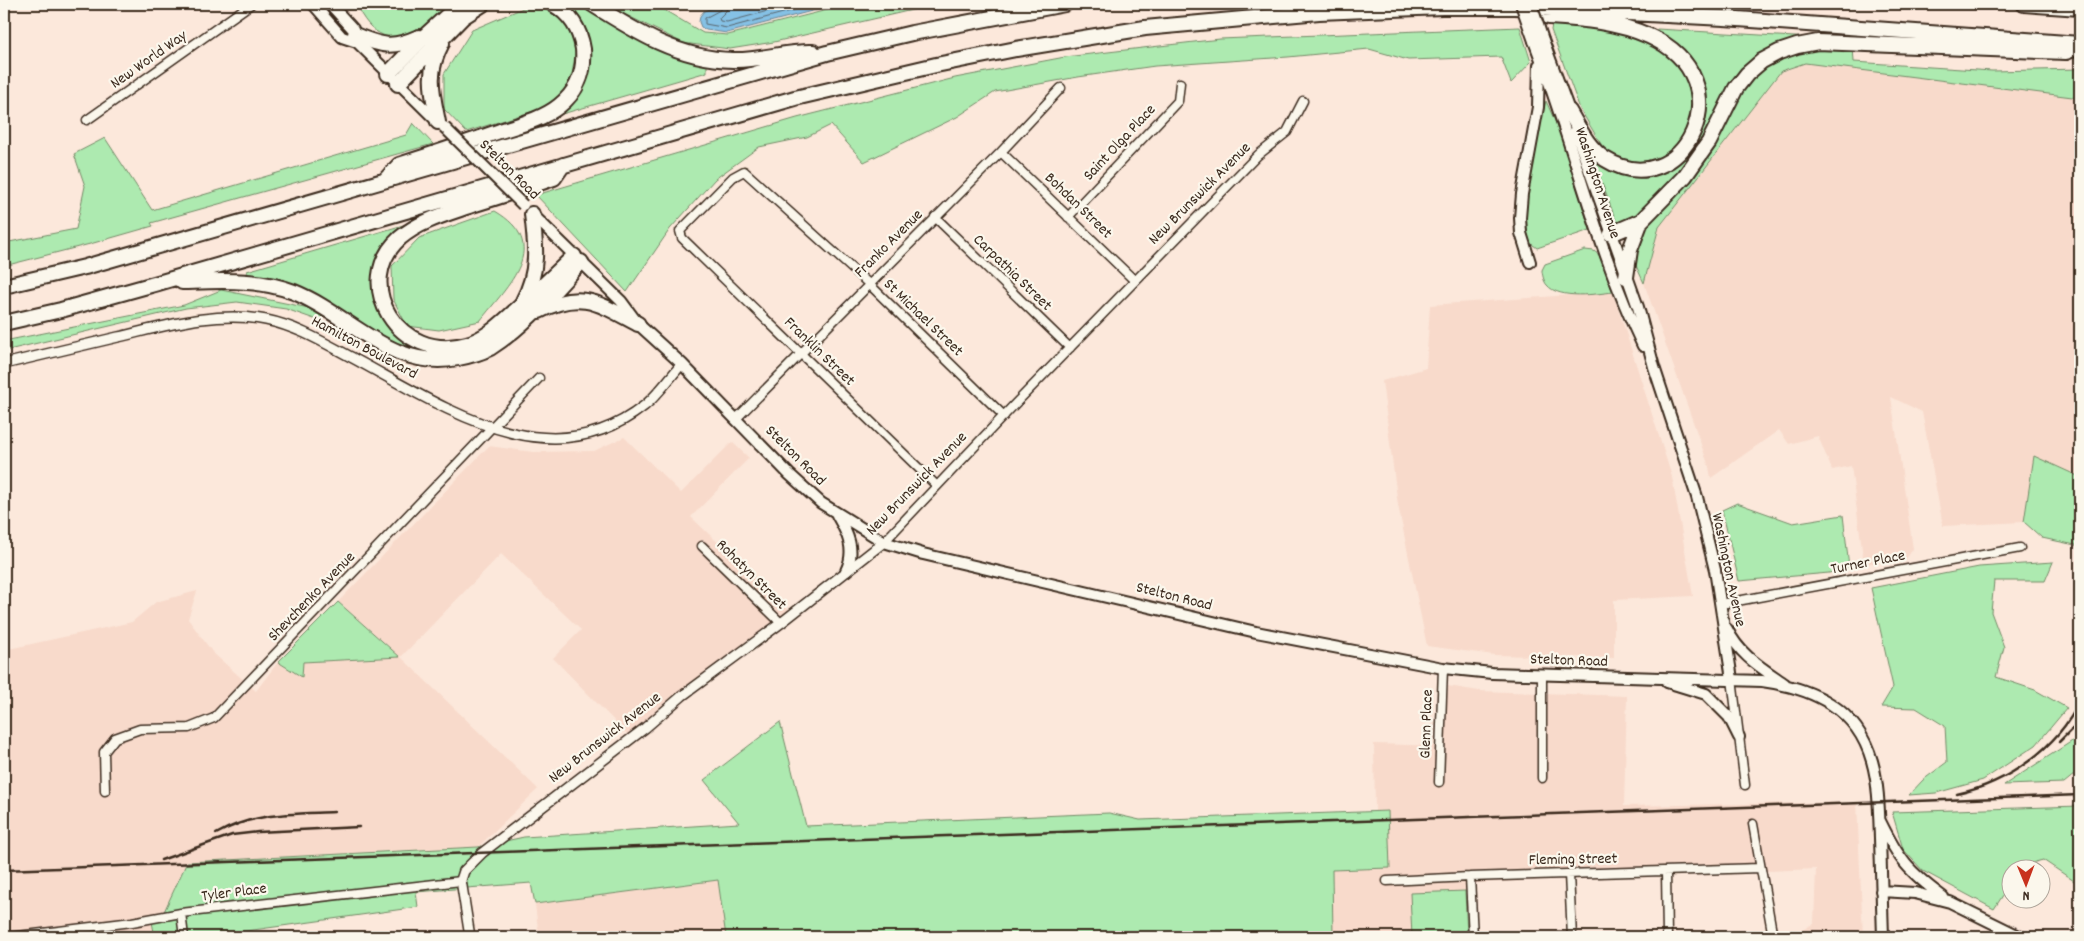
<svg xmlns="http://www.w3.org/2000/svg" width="2084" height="941" font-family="Dekko,sans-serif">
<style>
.built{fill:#f8dacb}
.green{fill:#adeab0;stroke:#748a67}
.water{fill:#85c1e5;stroke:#678595}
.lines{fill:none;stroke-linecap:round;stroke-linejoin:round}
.shore{stroke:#59666e;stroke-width:1}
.minor-casing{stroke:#3b2a1e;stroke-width:11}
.tertiary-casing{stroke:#3b2a1e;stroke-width:12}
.secondary-casing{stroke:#3b2a1e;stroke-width:14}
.motorway-casing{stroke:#3b2a1e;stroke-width:18}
.minor{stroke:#fbf7ec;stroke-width:8}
.tertiary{stroke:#fbf7ec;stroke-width:9}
.secondary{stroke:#fbf7ec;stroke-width:10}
.motorway{stroke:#fbf7ec;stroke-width:14}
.rail{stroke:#3b2a1e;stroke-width:2.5}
.secondary-bridge-casing{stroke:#3b2a1e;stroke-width:14;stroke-linecap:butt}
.secondary-bridge{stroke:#fbf7ec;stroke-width:10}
.labels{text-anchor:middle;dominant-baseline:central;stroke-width:4.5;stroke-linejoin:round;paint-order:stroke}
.street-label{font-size:16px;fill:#3b2a1e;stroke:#fbf7ec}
</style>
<rect width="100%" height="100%" fill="#fce8db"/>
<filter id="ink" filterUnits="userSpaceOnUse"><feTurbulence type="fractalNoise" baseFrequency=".02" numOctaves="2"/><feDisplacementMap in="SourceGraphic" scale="10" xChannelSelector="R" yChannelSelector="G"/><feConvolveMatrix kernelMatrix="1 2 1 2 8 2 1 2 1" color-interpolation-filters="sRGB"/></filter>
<g filter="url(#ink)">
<path class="built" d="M 1805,63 L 2080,98 L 2080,477 L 2034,457 L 2024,522 L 1943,526 L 1922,412 L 1891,397 L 1913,549 L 1906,559 L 1864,564 L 1851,466 L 1832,470 L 1818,436 L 1789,444 L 1779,430 L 1711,478 L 1709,467 L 1644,283 L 1659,227 L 1781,71 Z
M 1613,292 L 1672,477 L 1693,596 L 1614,600 L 1614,658 L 1494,655 L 1427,646 L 1398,505 L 1382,381 L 1426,368 L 1430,305 Z
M 624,437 L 681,493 L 732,442 L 749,458 L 691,517 L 790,611 L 630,737 L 553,658 L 581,630 L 501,554 L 401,657 L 538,789 L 478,847 L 187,862 L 162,916 L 151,917 L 155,937 L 76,937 L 75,932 L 25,937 L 4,937 L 4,650 L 132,622 L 156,602 L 197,591 L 188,619 L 213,653 L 256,691 L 278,662 L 302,677 L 303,662 L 400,657 L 338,602 L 489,446 L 533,452 L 594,451 Z
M 1448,686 L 1479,691 L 1627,696 L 1624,806 L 1857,802 L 1863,937 L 1791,937 L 1814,923 L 1816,869 L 1476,883 L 1465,891 L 1411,894 L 1412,937 L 1333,937 L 1332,870 L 1390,868 L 1387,811 L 1375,811 L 1374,744 L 1443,746 Z
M 718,880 L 726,937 L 539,937 L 535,904 Z"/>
<path class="green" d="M 356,4 L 447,4 C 440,11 433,21 425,27 C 393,48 370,36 356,4 Z
M 562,4 L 584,4 L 605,18 L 707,64 L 707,72 L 562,114 L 581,92 L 590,58 L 582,24 Z
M 604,4 L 654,4 L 703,33 L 728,35 L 851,4 L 938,4 L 774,42 L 730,49 L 683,43 Z
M 523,8 L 543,8 L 565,22 L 576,48 L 572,75 L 563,94 L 550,106 L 466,132 L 444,109 L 444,74 L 472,30 Z
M 1552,25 C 1582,27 1614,26 1642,39 C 1663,49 1683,66 1692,88 C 1694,93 1693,102 1693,107 C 1693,141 1663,170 1628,162 C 1618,160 1609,154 1600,150 L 1601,144 L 1580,109 L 1551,30 Z
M 1520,27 L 1531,62 L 1511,83 L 1501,57 L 1408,60 L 1369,49 L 1288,57 L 1155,66 L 1078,77 L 995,92 L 957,117 L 864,162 L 831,125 L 807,137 L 759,147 L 715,179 L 670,229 L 627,292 L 536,195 L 797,118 L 955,78 L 1065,57 L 1220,39 Z
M 1657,29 L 1812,38 L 1768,52 L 1699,153 L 1638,217 L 1618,226 L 1593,159 L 1597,158 L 1613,168 C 1633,165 1658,165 1678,159 C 1693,155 1703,129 1705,115 C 1706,105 1704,94 1702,84 L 1656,33 Z
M 1853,47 L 1854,62 L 1992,71 L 2080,69 L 2080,98 L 1805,63 L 1781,71 L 1659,227 L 1644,283 L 1632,257 L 1649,220 L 1690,180 L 1704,162 L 1746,84 C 1773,50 1812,48 1853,47 Z
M 1546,101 L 1559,130 L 1590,230 L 1537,248 L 1529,242 C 1520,196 1535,146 1546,101 Z
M 413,123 L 433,144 L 151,223 L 153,226 L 90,244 L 4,266 L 4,243 L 76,229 L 85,186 L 74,154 L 105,138 L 152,210 L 406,135 Z
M 495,211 C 553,245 508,285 480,321 L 439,330 L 407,326 L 393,299 L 392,266 L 419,238 Z
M 434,216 L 385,249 L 383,316 L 391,329 L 427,355 L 409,351 L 248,277 L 247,271 Z
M 1585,250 L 1594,251 L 1599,255 L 1613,292 C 1597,294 1559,300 1547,285 C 1544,282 1542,274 1542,270 L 1545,264 Z
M 221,290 L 324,311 L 320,321 L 286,309 L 237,302 L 186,308 L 4,351 L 4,341 L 184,305 Z
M 2034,456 L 2080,477 L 2080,546 L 2042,538 L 2024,522 Z
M 1737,503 L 1793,523 L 1843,515 L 1849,567 L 1829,573 L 1739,581 L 1722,510 Z
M 2053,562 L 2045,581 L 1994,581 L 1991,612 L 2004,647 L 1996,677 L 2035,690 L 2067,708 L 2036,745 L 1983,780 L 1936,793 L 1909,795 L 1923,780 L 1947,762 L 1945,726 L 1916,708 L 1881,707 L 1893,687 L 1871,588 L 1979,567 Z
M 338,602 L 400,657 L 303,662 L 302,677 L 278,662 Z
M 780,722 L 806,826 L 1109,813 L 1140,820 L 1388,811 L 1390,868 L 1332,870 L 1333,937 L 726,937 L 718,880 L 535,904 L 531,883 L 416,892 L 418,907 L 203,937 L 155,937 L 151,917 L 162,916 L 187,862 L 478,847 L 524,837 L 739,823 L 704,780 Z
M 2080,736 L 2080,770 L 2064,783 L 2004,785 Z
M 2080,806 L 2080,885 L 2043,860 L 2024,865 L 2021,868 L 2012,868 L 2011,883 L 1994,909 L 1923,871 L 1903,849 L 1892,812 Z
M 1465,891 L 1467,937 L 1412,937 L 1410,893 Z"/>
<path class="water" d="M 723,4 L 839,4 L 727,33 L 706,30 L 701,27 L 699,22 L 700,16 L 704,11 Z"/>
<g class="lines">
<path class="shore" d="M 721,4 L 720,10 L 705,18 L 705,24 L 727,28 L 817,4
M 728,4 L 726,11 L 719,18 L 720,21 L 727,22 L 794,4"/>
<defs>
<path id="minor" d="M 87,120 L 251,4
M 1001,152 L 1135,281
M 935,217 L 1070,348
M 1068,217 L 1178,101 L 1180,83
M 736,419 L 1001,152 L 1061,88
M 937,486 L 682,238 L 680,231 L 733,177 L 744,171 L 869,284 L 1004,416
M 884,542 L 1013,406 L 1258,155 L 1287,132 L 1303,101
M 702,546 L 781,623
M 1721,604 L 2020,548
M 1732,679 L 1745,785
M 1542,778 L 1542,675
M 1439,782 L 1443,668
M 105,791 L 104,752 L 115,738 L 140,729 L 189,728 L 214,718 L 539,378
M 1753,824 L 1773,937
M 1666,872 L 1667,937
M 1569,874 L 1572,937
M 1470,877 L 1473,937
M 1387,881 L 1470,877 L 1760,868
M 181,913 L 184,937
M 10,937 L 132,922 L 181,913 L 461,881"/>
<path id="tertiary" d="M 4,364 C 42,355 80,346 118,337 C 165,326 217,310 266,320 C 296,326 323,342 349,356 C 438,403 547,483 644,406 C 658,395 670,377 682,364
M 470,937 L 461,880 L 464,871 L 482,853 L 645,728 L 682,696 L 781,623 L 884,542"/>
<path id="secondary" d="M 313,4 L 342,37 L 357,42 L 439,123
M 330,4 L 353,29 L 357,42
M 1543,40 L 1571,116
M 1534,41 C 1573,142 1596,248 1643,346
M 1575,130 L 1638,307 L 1654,367 L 1697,497 L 1715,570 L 1732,679
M 532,214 L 621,301 L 638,324 L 682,364 L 789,474 L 821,503 L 884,542 L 923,554 L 1256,632 L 1443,668 L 1492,673 L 1762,681 C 1813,688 1857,708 1872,761 C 1879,785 1879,813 1880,838 C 1881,871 1882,904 1883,937
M 1530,262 L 1521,233 L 1520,218 L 1522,194 L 1538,107 L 1539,65
M 837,515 C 848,534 856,550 846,571
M 1727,629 C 1739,655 1762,668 1785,684
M 1667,682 L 1706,694 L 1729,717 L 1739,737
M 1880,821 C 1899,860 1908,871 1943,897
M 1881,891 L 1915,893 L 1950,902 L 2021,937"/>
<path id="motorway" d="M 592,4 C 636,32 679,59 733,60 C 760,61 786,51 813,52
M 2024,4 L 2080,8
M 1549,17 C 1583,19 1618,22 1649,36 C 1748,80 1682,207 1605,159 C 1588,148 1579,128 1569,111
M 355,35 C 382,46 392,49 419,37
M 388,74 L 427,34 L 460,4
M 398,84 L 463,17 L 483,4
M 438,122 C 432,91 426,73 442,43
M 563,165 L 554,178 C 528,187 502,196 475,204 C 450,213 421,220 400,238 C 350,283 399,364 467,344 C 490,337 504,320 522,305 C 540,289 557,272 574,256
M 386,179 L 399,165 C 433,154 466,143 500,131 C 519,125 543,119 559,106 C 577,92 585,72 583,49 C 580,29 570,14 553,4
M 1611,234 L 1641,221 L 1685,176 L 1709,142 L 1736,88 L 1747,74 L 1762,61 L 1779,52 L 1797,46 L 1818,42 L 2066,52 L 2079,47
M 1626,277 L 1630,250 L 1641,221
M 182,282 C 219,281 258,278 294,292 C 351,315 390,371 458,358 C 469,356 480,353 490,348 C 525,326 553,292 581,262
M 4,286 L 85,267 L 827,53 L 912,33 L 1065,4
M 523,301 C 539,272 536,245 532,214
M 539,311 C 581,289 600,304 638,324
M 4,323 L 61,310 L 158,283 L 795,98 L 936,65 L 1016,49 L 1145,28 L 1319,12 L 1442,7 L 1515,7 L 1724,18 L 2080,44"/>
</defs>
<use href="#minor" class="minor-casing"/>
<use href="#tertiary" class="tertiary-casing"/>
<use href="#secondary" class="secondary-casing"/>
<use href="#motorway" class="motorway-casing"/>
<use href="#minor" class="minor"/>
<use href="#tertiary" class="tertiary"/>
<use href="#secondary" class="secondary"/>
<use href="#motorway" class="motorway"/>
<path class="rail" d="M 2059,742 L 2080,721
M 1957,794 C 2008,783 2057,748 2080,701
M 216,834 C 255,812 292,814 334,812
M 161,860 L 232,835 L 258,832 L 359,827
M 4,870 L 2080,795"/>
<defs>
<path id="secondary-bridge" d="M 1521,4 L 1534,41
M 1531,4 L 1543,40
M 444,127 L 523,205"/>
</defs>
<use href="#secondary-bridge" class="secondary-bridge-casing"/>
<use href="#secondary-bridge" class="secondary-bridge"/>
</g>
</g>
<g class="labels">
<g class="street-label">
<text transform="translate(149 60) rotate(-35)">New World Way</text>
<text transform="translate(1120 143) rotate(-47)">Saint Olga Place</text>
<text transform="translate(509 170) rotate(45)">Stelton Road</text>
<text transform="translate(1597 183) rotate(72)">Washington Avenue</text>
<text transform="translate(1200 194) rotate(-45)">New Brunswick Avenue</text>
<text transform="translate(1078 206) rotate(44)">Bohdan Street</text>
<text transform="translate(889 244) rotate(-45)">Franko Avenue</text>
<text transform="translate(1012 273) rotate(44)">Carpathia Street</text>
<text transform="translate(923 318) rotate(44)">St Michael Street</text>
<text transform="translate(364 348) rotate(28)">Hamilton Boulevard</text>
<text transform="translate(819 352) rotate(44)">Franklin Street</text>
<text transform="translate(795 456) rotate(45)">Stelton Road</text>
<text transform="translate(917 484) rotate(-46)">New Brunswick Avenue</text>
<text transform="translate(1868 563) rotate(-11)">Turner Place</text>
<text transform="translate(1728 570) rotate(78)">Washington Avenue</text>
<text transform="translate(751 575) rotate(45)">Rohatyn Street</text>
<text transform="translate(312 597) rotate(-46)">Shevchenko Avenue</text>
<text transform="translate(1174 597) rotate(14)">Stelton Road</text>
<text transform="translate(1569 661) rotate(2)">Stelton Road</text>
<text transform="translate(1427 724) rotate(-88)">Glenn Place</text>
<text transform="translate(605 738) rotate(-38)">New Brunswick Avenue</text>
<text transform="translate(1573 860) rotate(-1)">Fleming Street</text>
<text transform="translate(234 893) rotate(-7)">Tyler Place</text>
</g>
</g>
<rect width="2084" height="941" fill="none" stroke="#fbf7ec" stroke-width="20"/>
<rect x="10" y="10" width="2064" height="921" fill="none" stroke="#3b2a1e" stroke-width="2" filter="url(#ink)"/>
<g transform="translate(2026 884) rotate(179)"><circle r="24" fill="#fbf7ec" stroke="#aea59a"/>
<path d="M0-4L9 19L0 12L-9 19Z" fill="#c8321e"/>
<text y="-8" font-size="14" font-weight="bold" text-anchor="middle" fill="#3b2a1e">N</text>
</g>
</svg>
